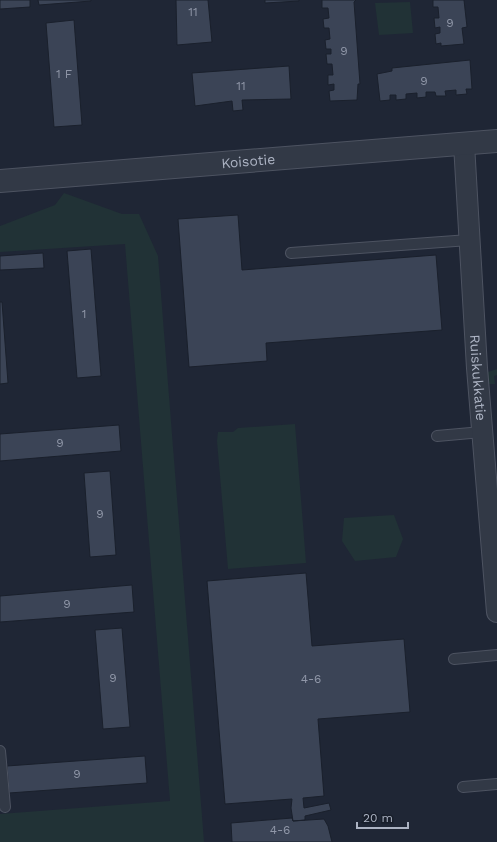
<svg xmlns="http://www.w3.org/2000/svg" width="497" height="842" font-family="'Work Sans',sans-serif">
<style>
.green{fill:#213236}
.building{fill:#3b4456;stroke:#1a202c}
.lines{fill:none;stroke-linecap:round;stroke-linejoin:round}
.service-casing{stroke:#4d5361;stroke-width:12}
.minor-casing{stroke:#4d5361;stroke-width:22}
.tertiary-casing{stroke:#4d5361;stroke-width:24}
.service{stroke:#323946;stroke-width:10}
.minor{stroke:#323946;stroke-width:20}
.tertiary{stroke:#323946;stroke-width:22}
.labels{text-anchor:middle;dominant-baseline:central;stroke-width:3.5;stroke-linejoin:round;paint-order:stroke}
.number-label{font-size:12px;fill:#9097a8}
.street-label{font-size:14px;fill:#acb3c3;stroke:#181e2a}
</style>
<rect width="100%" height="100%" fill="#1f2635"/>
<path class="green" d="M 410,2 L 413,33 L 379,35 L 375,3 Z
M 64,193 L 122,214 L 139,214 L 158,256 L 204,842 L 0,842 L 0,814 L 170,801 L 125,244 L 0,252 L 0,226 L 55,205 Z
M 497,369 L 497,375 L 494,376 L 495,384 L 488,384 L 488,372 Z
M 295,424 L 306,563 L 228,569 L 217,441 L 218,432 L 233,432 L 238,428 Z
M 394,515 L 403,539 L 396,557 L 355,561 L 342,541 L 344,518 Z"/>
<path class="building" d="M 0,0 L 30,0 L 30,7 L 0,9 Z
M 38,0 L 91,0 L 91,1 L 39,5 Z
M 176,0 L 208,0 L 212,42 L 177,45 Z
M 265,0 L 299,0 L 299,1 L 265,3 Z
M 322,0 L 356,0 L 354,2 L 360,84 L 358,84 L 357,100 L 330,101 L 329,91 L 334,90 L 334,84 L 328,85 L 328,75 L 333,75 L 332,64 L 327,64 L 326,54 L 331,54 L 331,49 L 326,49 L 325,40 L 330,39 L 329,28 L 324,28 L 323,19 L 329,18 L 328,8 L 322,8 Z
M 433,0 L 464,0 L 467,27 L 462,28 L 464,44 L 441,46 L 441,43 L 436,44 L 435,34 L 440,33 L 440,27 L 435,28 L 434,18 L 439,18 L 438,7 L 433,7 Z
M 74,20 L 82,125 L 54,127 L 46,23 Z
M 470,60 L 472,89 L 466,89 L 467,94 L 456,95 L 456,90 L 445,91 L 446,96 L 436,96 L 435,92 L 426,92 L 426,97 L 417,98 L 417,93 L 406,94 L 406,99 L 396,100 L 396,95 L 390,95 L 390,100 L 380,101 L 377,74 L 392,71 L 392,68 Z
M 289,66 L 291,99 L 242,100 L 243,110 L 233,111 L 232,101 L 195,106 L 192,73 Z
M 238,215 L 242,270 L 436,255 L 442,330 L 266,343 L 267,361 L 189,367 L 178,219 Z
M 91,249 L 101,376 L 77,378 L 67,251 Z
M 43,253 L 44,268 L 0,270 L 0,256 Z
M 0,302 L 2,302 L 8,383 L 0,384 Z
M 119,425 L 121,451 L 0,461 L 0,434 Z
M 110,471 L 116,555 L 90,557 L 84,473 Z
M 306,573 L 312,646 L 404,639 L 410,712 L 318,719 L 324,796 L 303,798 L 304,808 L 329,803 L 331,810 L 305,816 L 305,820 L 293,821 L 291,808 L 292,799 L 225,804 L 207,581 Z
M 132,585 L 134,612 L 0,622 L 0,596 Z
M 122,628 L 130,727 L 103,729 L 95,630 Z
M 145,756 L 147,783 L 9,793 L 7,766 Z
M 292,818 L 293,821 L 324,819 L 328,826 L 332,842 L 232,842 L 231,823 Z"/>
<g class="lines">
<defs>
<path id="service" d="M 291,253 L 469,240
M 437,436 L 482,432
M 454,659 L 497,655
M 0,751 L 5,807
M 463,787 L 497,784"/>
<g id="minor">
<path id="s1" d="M 464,144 L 477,368 L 497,612"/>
</g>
<g id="tertiary">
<path id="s2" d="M 0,181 L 497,141"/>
</g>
</defs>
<use href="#service" class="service-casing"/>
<use href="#minor" class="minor-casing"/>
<use href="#tertiary" class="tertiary-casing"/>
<use href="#service" class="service"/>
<use href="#minor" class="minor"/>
<use href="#tertiary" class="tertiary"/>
</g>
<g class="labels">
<g class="number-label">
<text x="193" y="12">11</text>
<text x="450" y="23">9</text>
<text x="344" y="51">9</text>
<text x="64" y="74">1 F</text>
<text x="424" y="81">9</text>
<text x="241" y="86">11</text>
<text x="84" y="314">1</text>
<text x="60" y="443">9</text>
<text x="100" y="514">9</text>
<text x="67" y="604">9</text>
<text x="113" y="678">9</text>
<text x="311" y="679">4-6</text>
<text x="77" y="774">9</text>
<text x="280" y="830">4-6</text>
</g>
<g class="street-label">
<text stroke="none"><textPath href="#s2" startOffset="249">Koisotie</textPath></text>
<text stroke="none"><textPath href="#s1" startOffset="234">Ruiskukkatie</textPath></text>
</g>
</g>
<path d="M357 822v6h51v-6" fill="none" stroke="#acb3c3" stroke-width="2"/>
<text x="363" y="822" font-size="12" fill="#acb3c3" stroke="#181e2a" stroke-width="3" paint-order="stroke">20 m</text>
</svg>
